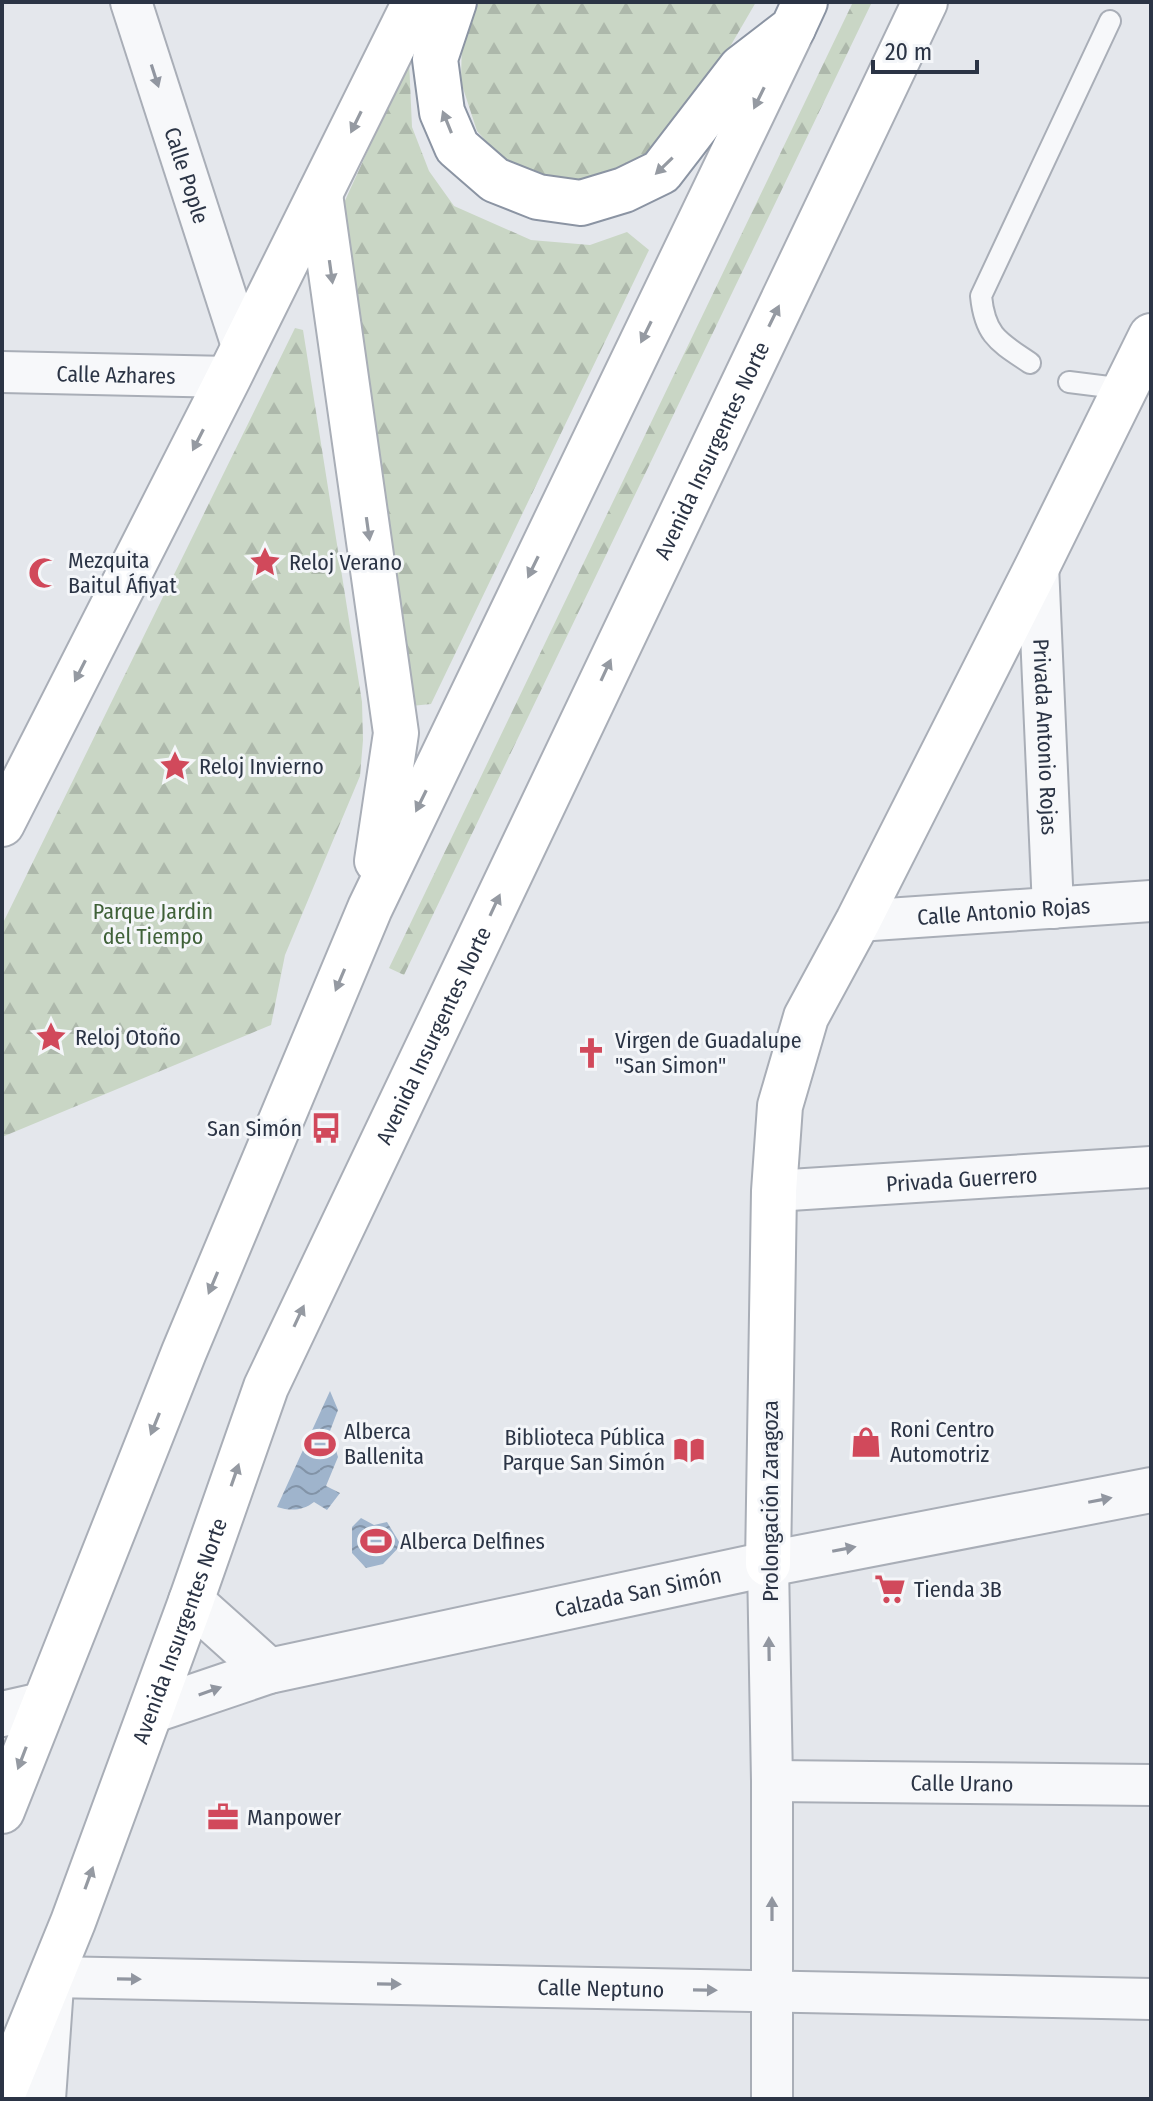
<svg xmlns="http://www.w3.org/2000/svg" width="1153" height="2101" font-family="'Fira Sans Condensed',sans-serif">
<style>
.forest{fill:url(#forest-firs)}
.water{fill:url(#water-waves)}
.lines{fill:none;stroke-linecap:round;stroke-linejoin:round}
.service-casing{stroke:#a9aeb7;stroke-width:24}
.minor-casing{stroke:#a9aeb7;stroke-width:44}
.tertiary-casing{stroke:#a9aeb7;stroke-width:48}
.secondary-casing{stroke:#a9aeb7;stroke-width:48}
.motorway-casing{stroke:#8b94a3;stroke-width:48}
.service{stroke:#f7f8fa;stroke-width:20}
.minor{stroke:#f7f8fa;stroke-width:40}
.tertiary{stroke:#f7f8fa;stroke-width:44}
.secondary{stroke:#fff;stroke-width:44}
.motorway{stroke:#fff;stroke-width:44}
.oneway{fill:#9196a0}
.oneway2{fill:#959aa2}
.labels{text-anchor:middle;dominant-baseline:central;stroke-width:6;stroke-linejoin:round;paint-order:stroke}
.street-label{font-size:22px;fill:#2b3445;stroke:#f4f6f9}
.poi-label{font-size:22px;fill:#2b3445;stroke:#f4f6f9;text-anchor:start}
.park-label{font-size:22px;fill:#3f6138;stroke:#f4f6f9}
</style>
<defs>
<pattern id="forest-firs" width="22" height="20" patternUnits="userSpaceOnUse" patternTransform="scale(2)"><rect width="22" height="20" fill="#c9d6c5"/><path d="M5 1l3.5 6h-7zM16 11l3.5 6h-7z" fill="#adb8ab"/></pattern>
<pattern id="water-waves" width="16" height="10" patternUnits="userSpaceOnUse" patternTransform="scale(2)"><rect width="16" height="10" fill="#9fb4cc"/><path d="M0 5q4-4 8 0t8 0" fill="none" stroke="#8293a7"/></pattern>
</defs>
<rect width="100%" height="100%" fill="#e4e7ec"/>
<path class="forest" d="M 479,2 L 756,2 L 706,88 L 657,148 L 603,178 L 548,180 L 510,167 L 477,131 L 461,82 L 462,36 Z
M 853,2 L 872,2 L 404,975 L 389,968 Z
M 409,60 L 412,127 L 429,171 L 454,206 L 531,240 L 590,245 L 627,232 L 649,250 L 431,704 L 411,706 L 343,205 Z
M 295,328 L 303,330 L 362,702 L 363,740 L 360,776 L 285,955 L 271,1025 L 2,1137 L 2,925 Z"/>
<path class="water" d="M 330,1391 L 338,1410 L 330,1431 L 338,1457 L 326,1486 L 340,1493 L 327,1510 L 314,1502 C 303,1511 290,1511 277,1507 Z
M 361,1518 L 374,1525 L 387,1522 L 401,1545 L 383,1564 L 366,1568 L 352,1553 L 352,1527 Z"/>
<g class="lines">
<defs>
<path id="service" d="M 1030,363 C 999,342 985,336 981,296 L 1110,21
M 1069,382 L 1125,389"/>
<g id="minor">
<path id="s1" d="M 131,2 L 243,349"/>
<path id="s2" d="M 2,372 L 229,377"/>
<path id="s3" d="M 1038,565 L 1053,908"/>
<path id="s4" d="M 858,921 L 1151,901"/>
<path id="s5" d="M 774,1191 L 1151,1167"/>
<path d="M 768,1564 L 772,1781 L 772,2099"/>
<path id="s6" d="M 772,1781 L 1151,1785"/>
<path id="s7" d="M 51,1977 L 1151,1999"/>
</g>
<g id="tertiary">
<path d="M 191,1601 L 269,1671"/>
<path id="s8" d="M 151,1711 L 269,1671 L 768,1564 L 1151,1490"/>
<path d="M 2,1714 L 42,1705"/>
<path d="M 43,2099 L 51,1986"/>
</g>
<g id="secondary">
<path d="M 320,194 L 396,733 L 377,861"/>
<path d="M 2,824 L 229,377 L 415,2"/>
<path d="M 768,1564 L 774,1191 L 780,1106 L 806,1017 L 858,921 L 1038,565 L 1151,336"/>
<path d="M 2,1811 L 184,1352 L 370,908 L 793,28"/>
<path id="s9" d="M 2,2096 L 73,1922 L 191,1601 L 266,1387 L 925,2"/>
</g>
<path id="motorway" d="M 454,2 L 435,59 L 442,112 L 457,147 L 495,180 L 538,197 L 581,203 L 624,190 L 661,172 L 741,68 L 793,28 L 805,2"/>
</defs>
<use href="#service" class="service-casing"/>
<use href="#minor" class="minor-casing"/>
<use href="#tertiary" class="tertiary-casing"/>
<use href="#secondary" class="secondary-casing"/>
<use href="#motorway" class="motorway-casing"/>
<use href="#service" class="service"/>
<use href="#minor" class="minor"/>
<use href="#tertiary" class="tertiary"/>
<use href="#secondary" class="secondary"/>
<use href="#motorway" class="motorway"/>
</g>
<defs><path id="oneway-solid" d="M-6-.8H1V-3.2L6.5 0L1 3.2V.8H-6Z" transform="scale(2)"/></defs>
<g class="oneway">
<use href="#oneway-solid" transform="translate(155 76) rotate(72)"/>
<use href="#oneway-solid" transform="translate(1100 1500) rotate(-11)"/>
<use href="#oneway-solid" transform="translate(844 1549) rotate(-11)"/>
<use href="#oneway-solid" transform="translate(769 1649) rotate(-91)"/>
<use href="#oneway-solid" transform="translate(210 1691) rotate(-19)"/>
<use href="#oneway-solid" transform="translate(772 1909) rotate(-90)"/>
<use href="#oneway-solid" transform="translate(129 1979) rotate(1)"/>
<use href="#oneway-solid" transform="translate(389 1984) rotate(1)"/>
<use href="#oneway-solid" transform="translate(705 1990) rotate(1)"/>
</g>
<g class="oneway2">
<use href="#oneway-solid" transform="translate(759 98) rotate(116)"/>
<use href="#oneway-solid" transform="translate(356 122) rotate(116)"/>
<use href="#oneway-solid" transform="translate(447 122) rotate(-112)"/>
<use href="#oneway-solid" transform="translate(664 166) rotate(136)"/>
<use href="#oneway-solid" transform="translate(331 272) rotate(82)"/>
<use href="#oneway-solid" transform="translate(774 316) rotate(-64)"/>
<use href="#oneway-solid" transform="translate(646 332) rotate(116)"/>
<use href="#oneway-solid" transform="translate(198 440) rotate(117)"/>
<use href="#oneway-solid" transform="translate(368 529) rotate(82)"/>
<use href="#oneway-solid" transform="translate(533 567) rotate(116)"/>
<use href="#oneway-solid" transform="translate(606 670) rotate(-65)"/>
<use href="#oneway-solid" transform="translate(80 671) rotate(117)"/>
<use href="#oneway-solid" transform="translate(421 801) rotate(116)"/>
<use href="#oneway-solid" transform="translate(495 905) rotate(-65)"/>
<use href="#oneway-solid" transform="translate(340 980) rotate(113)"/>
<use href="#oneway-solid" transform="translate(213 1283) rotate(113)"/>
<use href="#oneway-solid" transform="translate(299 1316) rotate(-65)"/>
<use href="#oneway-solid" transform="translate(155 1424) rotate(112)"/>
<use href="#oneway-solid" transform="translate(235 1475) rotate(-71)"/>
<use href="#oneway-solid" transform="translate(22 1758) rotate(111)"/>
<use href="#oneway-solid" transform="translate(89 1878) rotate(-70)"/>
</g>
<defs>
<symbol id="sight-bare" viewBox="-9 -9 18 18"><path d="M0-6L1.8-2.2L6-1.7L2.9 1.2L3.7 5.4L0 3.3L-3.7 5.4L-2.9 1.2L-6-1.7L-1.8-2.2Z" fill="#d1495b" stroke="#f4f6f9" stroke-width="2.5" paint-order="stroke"/></symbol>
<symbol id="mosque-bare" viewBox="-9 -9 18 18"><path d="M3.5-4.9A6 6 0 1 0 3.5 4.9A5 5 0 1 1 3.5-4.9Z" fill="#d1495b" stroke="#f4f6f9" stroke-width="2.5" paint-order="stroke"/></symbol>
<symbol id="church-bare" viewBox="-9 -9 18 18"><path d="M-1.2-6h2.4v3.5h3.3v2.4h-3.3V6h-2.4V-.1h-3.3v-2.4h3.3Z" fill="#d1495b" stroke="#f4f6f9" stroke-width="2.5" paint-order="stroke"/></symbol>
<symbol id="bus-bare" viewBox="-9 -9 18 18"><path d="M-5-6H5V4H4V6H2V4H-2V6H-4V4H-5ZM-3.5-4V0h7V-4ZM-3.5 1.2v1.5H-2V1.2ZM2 1.2v1.5H3.5V1.2Z" fill="#d1495b" stroke="#f4f6f9" stroke-width="2.5" paint-order="stroke"/></symbol>
<symbol id="shop-bare" viewBox="-9 -9 18 18"><path d="M-5-2.5h2.3a2.7 3.5 0 0 1 5.4 0H5L5.5 6h-11ZM-1.5-2.5h3a1.5 2.3 0 0 0-3 0Z" fill="#d1495b" stroke="#f4f6f9" stroke-width="2.5" paint-order="stroke"/></symbol>
<symbol id="stadium-bare" viewBox="-9 -9 18 18"><path d="M0-5a6.5 5 0 1 0 0 10a6.5 5 0 1 0 0-10ZM-3.5-1.8h7v3.6h-7Z" fill="#d1495b" stroke="#f4f6f9" stroke-width="2.5" paint-order="stroke"/></symbol>
<symbol id="library-bare" viewBox="-9 -9 18 18"><path d="M-6-4Q-3-5.5-.7-3.5V5Q-3 3-6 4ZM6-4Q3-5.5 .7-3.5V5Q3 3 6 4Z" fill="#d1495b" stroke="#f4f6f9" stroke-width="2.5" paint-order="stroke"/></symbol>
<symbol id="supermarket-bare" viewBox="-9 -9 18 18"><path d="M-6-5.5h2.5l.6 2H6L4.5 2H-2.5L-4.4-4H-6ZM-1.5 3.2a1.3 1.3 0 1 0 .1 0ZM3 3.2a1.3 1.3 0 1 0 .1 0Z" fill="#d1495b" stroke="#f4f6f9" stroke-width="2.5" paint-order="stroke"/></symbol>
<symbol id="office-bare" viewBox="-9 -9 18 18"><path d="M-6-3h4V-5.5h4V-3h4V5H-6ZM-1-4.5V-3h2v-1.5ZM-6 0V1H6V0Z" fill="#d1495b" stroke="#f4f6f9" stroke-width="2.5" paint-order="stroke"/></symbol>
</defs>
<g fill-rule="evenodd">
<use href="#sight-bare" x="243" y="540" width="44" height="44"/>
<use href="#mosque-bare" x="22" y="551" width="44" height="44"/>
<use href="#sight-bare" x="153" y="744" width="44" height="44"/>
<use href="#sight-bare" x="29" y="1015" width="44" height="44"/>
<use href="#church-bare" x="569" y="1031" width="44" height="44"/>
<use href="#bus-bare" x="304" y="1106" width="44" height="44"/>
<use href="#shop-bare" x="844" y="1420" width="44" height="44"/>
<use href="#stadium-bare" x="298" y="1422" width="44" height="44"/>
<use href="#library-bare" x="667" y="1428" width="44" height="44"/>
<use href="#stadium-bare" x="354" y="1519" width="44" height="44"/>
<use href="#supermarket-bare" x="868" y="1567" width="44" height="44"/>
<use href="#office-bare" x="201" y="1795" width="44" height="44"/>
</g>
<g class="labels">
<g class="street-label">
<text stroke="none"><textPath href="#s1" startOffset="182">Calle Pople</textPath></text>
<text stroke="none"><textPath href="#s2" startOffset="114">Calle Azhares</textPath></text>
<text stroke="none"><textPath href="#s9" startOffset="1794">Avenida Insurgentes Norte</textPath></text>
<text stroke="none"><textPath href="#s3" startOffset="172">Privada Antonio Rojas</textPath></text>
<text stroke="none"><textPath href="#s4" startOffset="146">Calle Antonio Rojas</textPath></text>
<text stroke="none"><textPath href="#s9" startOffset="1146">Avenida Insurgentes Norte</textPath></text>
<text stroke="none"><textPath href="#s5" startOffset="188">Privada Guerrero</textPath></text>
<text transform="translate(770 1501) rotate(-90)">Prolongación Zaragoza</text>
<text stroke="none"><textPath href="#s8" startOffset="502">Calzada San Simón</textPath></text>
<text stroke="none"><textPath href="#s9" startOffset="498">Avenida Insurgentes Norte</textPath></text>
<text stroke="none"><textPath href="#s6" startOffset="190">Calle Urano</textPath></text>
<text stroke="none"><textPath href="#s7" startOffset="550">Calle Neptuno</textPath></text>
</g>
<g class="poi-label">
<text x="68" y="560">Mezquita<tspan x="68" dy="25">Baitul Áfiyat</tspan></text>
<text x="289" y="562">Reloj Verano</text>
<text x="199" y="766">Reloj Invierno</text>
<text x="75" y="1037">Reloj Otoño</text>
<text x="615" y="1040">Virgen de Guadalupe<tspan x="615" dy="25">"San Simon"</tspan></text>
<text x="302" y="1128" text-anchor="end">San Simón</text>
<text x="890" y="1429">Roni Centro<tspan x="890" dy="25">Automotriz</tspan></text>
<text x="344" y="1431">Alberca<tspan x="344" dy="25">Ballenita</tspan></text>
<text x="665" y="1437" text-anchor="end">Biblioteca Pública<tspan x="665" dy="25">Parque San Simón</tspan></text>
<text x="400" y="1541">Alberca Delfines</text>
<text x="914" y="1589">Tienda 3B</text>
<text x="247" y="1817">Manpower</text>
</g>
<g class="park-label">
<text x="153" y="911">Parque Jardin<tspan x="153" dy="25">del Tiempo</tspan></text>
</g>
</g>
<rect width="1153" height="2101" fill="none" stroke="#2b3445" stroke-width="8"/>
<path d="M873 60v12h104v-12" fill="none" stroke="#2b3445" stroke-width="4"/>
<text x="885" y="60" font-size="24" fill="#2b3445" stroke="#f4f6f9" stroke-width="6" paint-order="stroke">20 m</text>
</svg>
